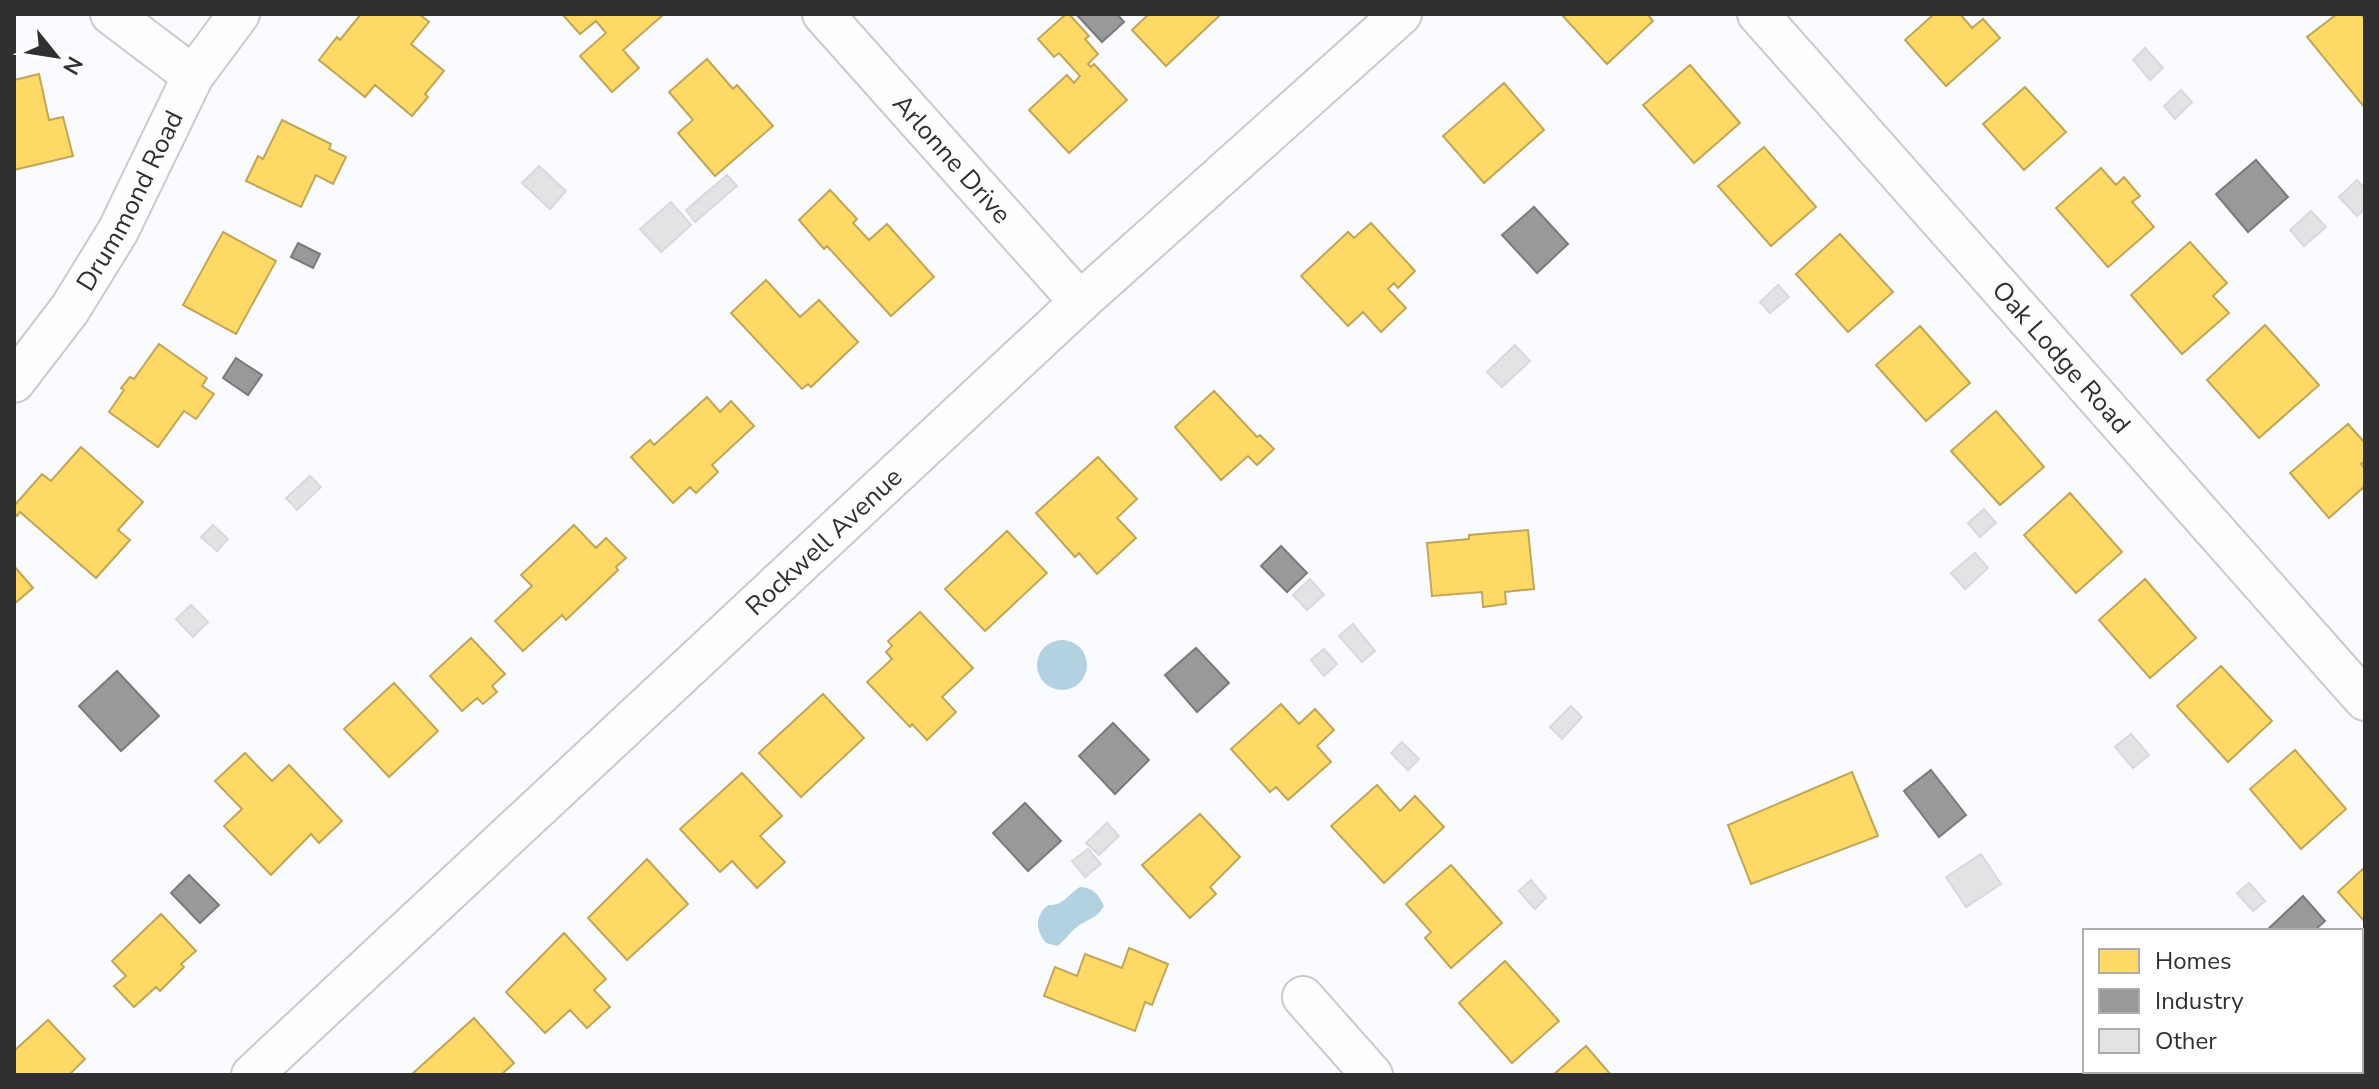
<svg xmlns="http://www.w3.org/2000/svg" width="2379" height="1089" font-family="'Nunito Sans',sans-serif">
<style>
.water{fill:#b2d2e2}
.homes{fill:#ffd966;stroke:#c1a657;stroke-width:2}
.industry{fill:#999;stroke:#7a7a7a;stroke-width:2}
.building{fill:#e4e2e5;stroke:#dad8db;stroke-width:2}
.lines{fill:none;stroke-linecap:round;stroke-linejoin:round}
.minor-casing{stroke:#c8cacc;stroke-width:44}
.minor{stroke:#fefeff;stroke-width:40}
.labels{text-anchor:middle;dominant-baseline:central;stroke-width:8;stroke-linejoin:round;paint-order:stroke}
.street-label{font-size:26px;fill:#303033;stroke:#fff}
</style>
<rect width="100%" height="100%" fill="#fafbfe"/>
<path class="water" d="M1037 665a25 25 0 1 1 50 0a25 25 0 1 1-50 0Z
M 1080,887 C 1094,888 1098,894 1104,906 C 1097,919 1087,919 1077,927 C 1069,933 1066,940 1057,946 L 1046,943 C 1035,930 1035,916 1048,905 C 1064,906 1068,894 1080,887 Z"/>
<path class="homes" d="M 361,14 L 419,14 L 429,22 L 411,44 L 444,71 L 425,94 L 428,97 L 412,116 L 375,85 L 365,97 L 319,60 L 337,37 L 340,40 Z
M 562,14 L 662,14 L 663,15 L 623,50 L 639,68 L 612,92 L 580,56 L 606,33 L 596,21 L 580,34 Z
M 1066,14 L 1069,14 L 1089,36 L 1085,39 L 1098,54 L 1088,64 L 1091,67 L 1094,64 L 1127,100 L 1069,153 L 1029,110 L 1067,75 L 1074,83 L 1080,76 L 1059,53 L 1054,57 L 1038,39 Z
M 1149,14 L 1218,14 L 1219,16 L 1166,66 L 1132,30 Z
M 1561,14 L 1647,14 L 1653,21 L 1607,64 Z
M 1934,14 L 1960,14 L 1972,28 L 1983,19 L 2000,38 L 1946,86 L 1905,40 Z
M 2337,14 L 2361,14 L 2365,19 L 2365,108 L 2307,37 Z
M 707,59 L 733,89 L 737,85 L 773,126 L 715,176 L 678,133 L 693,120 L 669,92 Z
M 1690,65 L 1740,123 L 1694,163 L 1643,105 Z
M 39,74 L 49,120 L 63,117 L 73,156 L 14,170 L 14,80 Z
M 1504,83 L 1544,130 L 1484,183 L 1443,136 Z
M 2025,87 L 2066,132 L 2024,170 L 1983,124 Z
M 282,120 L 331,144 L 329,149 L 346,157 L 333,184 L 316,175 L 301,207 L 246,181 L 258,156 L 263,159 Z
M 1764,147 L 1816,207 L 1771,246 L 1718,186 Z
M 2101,168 L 2116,185 L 2124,177 L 2140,196 L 2132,202 L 2154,227 L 2108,267 L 2056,208 Z
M 830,190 L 857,219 L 853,223 L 869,240 L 887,224 L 934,277 L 891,316 L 827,246 L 824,249 L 799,220 Z
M 1371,223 L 1415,271 L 1398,288 L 1394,283 L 1388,289 L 1406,308 L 1381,332 L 1363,312 L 1348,326 L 1301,276 L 1348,232 L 1354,238 Z
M 223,232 L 276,261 L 236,334 L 183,305 Z
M 1840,234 L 1893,292 L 1848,332 L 1796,274 Z
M 2190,242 L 2227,283 L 2213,296 L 2229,313 L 2182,354 L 2131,295 Z
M 766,280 L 800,317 L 819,300 L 858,342 L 811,387 L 808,384 L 802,389 L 731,313 Z
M 2265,325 L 2319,385 L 2259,438 L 2207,380 Z
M 1920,326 L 1970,383 L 1926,421 L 1876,365 Z
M 159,344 L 207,378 L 202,386 L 214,394 L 196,419 L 184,411 L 158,447 L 109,412 L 124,390 L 121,388 L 130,377 L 134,379 Z
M 1214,391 L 1257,437 L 1260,435 L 1274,449 L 1257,465 L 1248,456 L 1221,480 L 1175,427 Z
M 707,397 L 720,412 L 731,401 L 754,426 L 712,465 L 718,472 L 696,493 L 690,487 L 673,503 L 631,457 L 650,440 L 654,445 Z
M 1996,411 L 2044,467 L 2000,505 L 1951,451 Z
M 2348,424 L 2365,443 L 2365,461 L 2361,464 L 2365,469 L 2365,486 L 2329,518 L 2290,473 Z
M 81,447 L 143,502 L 118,530 L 130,540 L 96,578 L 20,512 L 17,516 L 14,513 L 14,506 L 42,474 L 51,481 Z
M 1098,457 L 1137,499 L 1117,518 L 1136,538 L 1097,574 L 1079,553 L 1075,557 L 1036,513 Z
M 2070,493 L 2122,552 L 2076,593 L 2024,535 Z
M 574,525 L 596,548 L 606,538 L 626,558 L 616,567 L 618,570 L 566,620 L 562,615 L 523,651 L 495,621 L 532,586 L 521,575 Z
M 1528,530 L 1534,589 L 1505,592 L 1506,604 L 1483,607 L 1482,592 L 1432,596 L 1427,543 L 1469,539 L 1469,535 Z
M 1007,531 L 1047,573 L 985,631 L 945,589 Z
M 14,566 L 33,588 L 14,604 Z
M 2145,579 L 2196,638 L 2150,678 L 2099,620 Z
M 920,612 L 973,668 L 942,697 L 956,712 L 927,740 L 912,724 L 910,727 L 867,682 L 892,659 L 886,652 L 892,646 L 888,641 Z
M 471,638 L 505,674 L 492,686 L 497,692 L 483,704 L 477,698 L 462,711 L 430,676 Z
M 2221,666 L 2272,721 L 2228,762 L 2177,706 Z
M 394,683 L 438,731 L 389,777 L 344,729 Z
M 823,694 L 864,738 L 801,797 L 759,753 Z
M 1281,704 L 1299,724 L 1315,709 L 1334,730 L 1317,746 L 1331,762 L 1288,800 L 1276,787 L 1270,792 L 1231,749 Z
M 2295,750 L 2346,809 L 2301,849 L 2250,789 Z
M 245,753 L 272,781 L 289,765 L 342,821 L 319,843 L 311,834 L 271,875 L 224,826 L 242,809 L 215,781 Z
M 1852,772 L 1878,836 L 1751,884 L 1728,825 Z
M 742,773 L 782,816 L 760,836 L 785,862 L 757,888 L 732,861 L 720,872 L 680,829 Z
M 1377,785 L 1400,811 L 1415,796 L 1444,827 L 1384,883 L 1331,826 Z
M 1200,814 L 1240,857 L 1210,887 L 1216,894 L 1190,918 L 1142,865 Z
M 647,859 L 688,904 L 627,960 L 588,918 Z
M 1451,865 L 1502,923 L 1451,968 L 1425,938 L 1431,932 L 1406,904 Z
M 2365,867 L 2365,922 L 2338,892 Z
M 161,914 L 196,951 L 181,964 L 184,967 L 160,991 L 156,987 L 134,1007 L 114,986 L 126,976 L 112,961 Z
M 564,933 L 606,979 L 594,990 L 610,1007 L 587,1028 L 570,1010 L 545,1033 L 506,992 Z
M 1129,948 L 1168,964 L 1152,1005 L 1145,1002 L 1135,1031 L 1044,996 L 1055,967 L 1077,976 L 1085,954 L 1122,968 Z
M 1505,961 L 1559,1021 L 1512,1063 L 1459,1003 Z
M 474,1018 L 514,1063 L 501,1075 L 411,1075 Z
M 48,1020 L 85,1059 L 69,1075 L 14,1075 L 14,1051 Z
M 1586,1046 L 1611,1075 L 1553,1075 Z"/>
<path class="industry" d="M 1076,14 L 1117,14 L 1124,22 L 1102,42 Z
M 2256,160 L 2288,197 L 2248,232 L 2216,194 Z
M 1534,207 L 1568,244 L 1537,273 L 1502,235 Z
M 298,243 L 320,254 L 313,268 L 291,257 Z
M 236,358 L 262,375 L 248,395 L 223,378 Z
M 1281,546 L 1307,573 L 1287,592 L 1261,566 Z
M 1196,648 L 1229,683 L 1197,712 L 1165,675 Z
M 117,671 L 159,716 L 121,751 L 79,706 Z
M 1113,723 L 1149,760 L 1115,794 L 1079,756 Z
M 1931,770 L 1966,815 L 1939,837 L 1904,791 Z
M 1025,803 L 1061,841 L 1028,871 L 993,833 Z
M 189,875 L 219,905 L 200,923 L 171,893 Z
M 2303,896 L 2325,921 L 2314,931 L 2266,931 Z"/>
<path class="building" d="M 2145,48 L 2163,68 L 2150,80 L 2133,60 Z
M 2181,90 L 2192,102 L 2175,119 L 2164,106 Z
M 539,166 L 566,191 L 550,209 L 522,183 Z
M 727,175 L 737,186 L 695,222 L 686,210 Z
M 2357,180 L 2365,189 L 2365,209 L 2357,216 L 2339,197 Z
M 671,202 L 691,225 L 661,252 L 640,229 Z
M 2311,211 L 2326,227 L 2304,246 L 2290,230 Z
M 1778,285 L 1789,297 L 1770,313 L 1760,302 Z
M 1515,345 L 1530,361 L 1502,387 L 1487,372 Z
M 310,476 L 321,487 L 297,510 L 286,498 Z
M 1984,509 L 1996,523 L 1980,537 L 1968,523 Z
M 213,525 L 228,539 L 217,551 L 201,537 Z
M 1975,553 L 1988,568 L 1965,589 L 1951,573 Z
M 1310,579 L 1324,595 L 1307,610 L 1293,595 Z
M 191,605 L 208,622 L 193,637 L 176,619 Z
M 1353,624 L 1375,651 L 1362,662 L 1339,636 Z
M 1324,649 L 1337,664 L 1324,676 L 1311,660 Z
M 1571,706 L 1582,717 L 1562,739 L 1550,727 Z
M 2131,734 L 2149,755 L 2133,768 L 2115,747 Z
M 1402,742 L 1419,759 L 1408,770 L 1391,753 Z
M 1107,823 L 1119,836 L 1099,855 L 1086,843 Z
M 1088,849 L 1101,864 L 1085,877 L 1072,861 Z
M 1981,854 L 2001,884 L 1966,907 L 1946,877 Z
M 1531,880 L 1546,898 L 1535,909 L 1519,891 Z
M 2249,883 L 2265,901 L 2253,911 L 2237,893 Z"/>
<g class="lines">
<defs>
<g id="minor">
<path d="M 111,14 L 193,76"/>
<path id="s1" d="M 823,14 L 1080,302"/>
<path id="s2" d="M 1758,14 L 2365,700"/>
<path id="s3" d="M 14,382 L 70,309 L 118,231 L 193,76 L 239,14"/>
<path d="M 1303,997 L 1372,1075"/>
<path id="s4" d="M 252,1075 L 1080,302 L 1401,14"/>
</g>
</defs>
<use href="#minor" class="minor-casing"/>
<use href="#minor" class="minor"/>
</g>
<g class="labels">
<g class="street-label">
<text stroke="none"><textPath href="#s1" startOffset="194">Arlonne Drive</textPath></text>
<text stroke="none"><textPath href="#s3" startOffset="216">Drummond Road</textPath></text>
<text stroke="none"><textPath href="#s2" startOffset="458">Oak Lodge Road</textPath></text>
<text stroke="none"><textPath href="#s4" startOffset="782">Rockwell Avenue</textPath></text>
</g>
</g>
<rect width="2379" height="1089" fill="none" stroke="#303033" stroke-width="32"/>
<rect x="2083" y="929" width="280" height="144" fill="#ffffff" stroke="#acacad" stroke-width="2"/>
<rect x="2099" y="949" width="40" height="24" fill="#ffd966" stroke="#acacad" stroke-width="2"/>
<text x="2155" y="969" font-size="24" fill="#303033">Homes</text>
<rect x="2099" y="989" width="40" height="24" fill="#999999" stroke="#acacad" stroke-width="2"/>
<text x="2155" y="1009" font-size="24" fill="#303033">Industry</text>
<rect x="2099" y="1029" width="40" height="24" fill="#e4e2e5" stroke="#acacad" stroke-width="2"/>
<text x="2155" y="1049" font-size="24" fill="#303033">Other</text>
<g transform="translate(56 56) rotate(120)" stroke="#ffffff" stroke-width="6" paint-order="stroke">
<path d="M0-6L14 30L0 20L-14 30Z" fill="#303033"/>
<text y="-12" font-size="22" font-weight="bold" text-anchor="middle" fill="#303033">N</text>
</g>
</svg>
